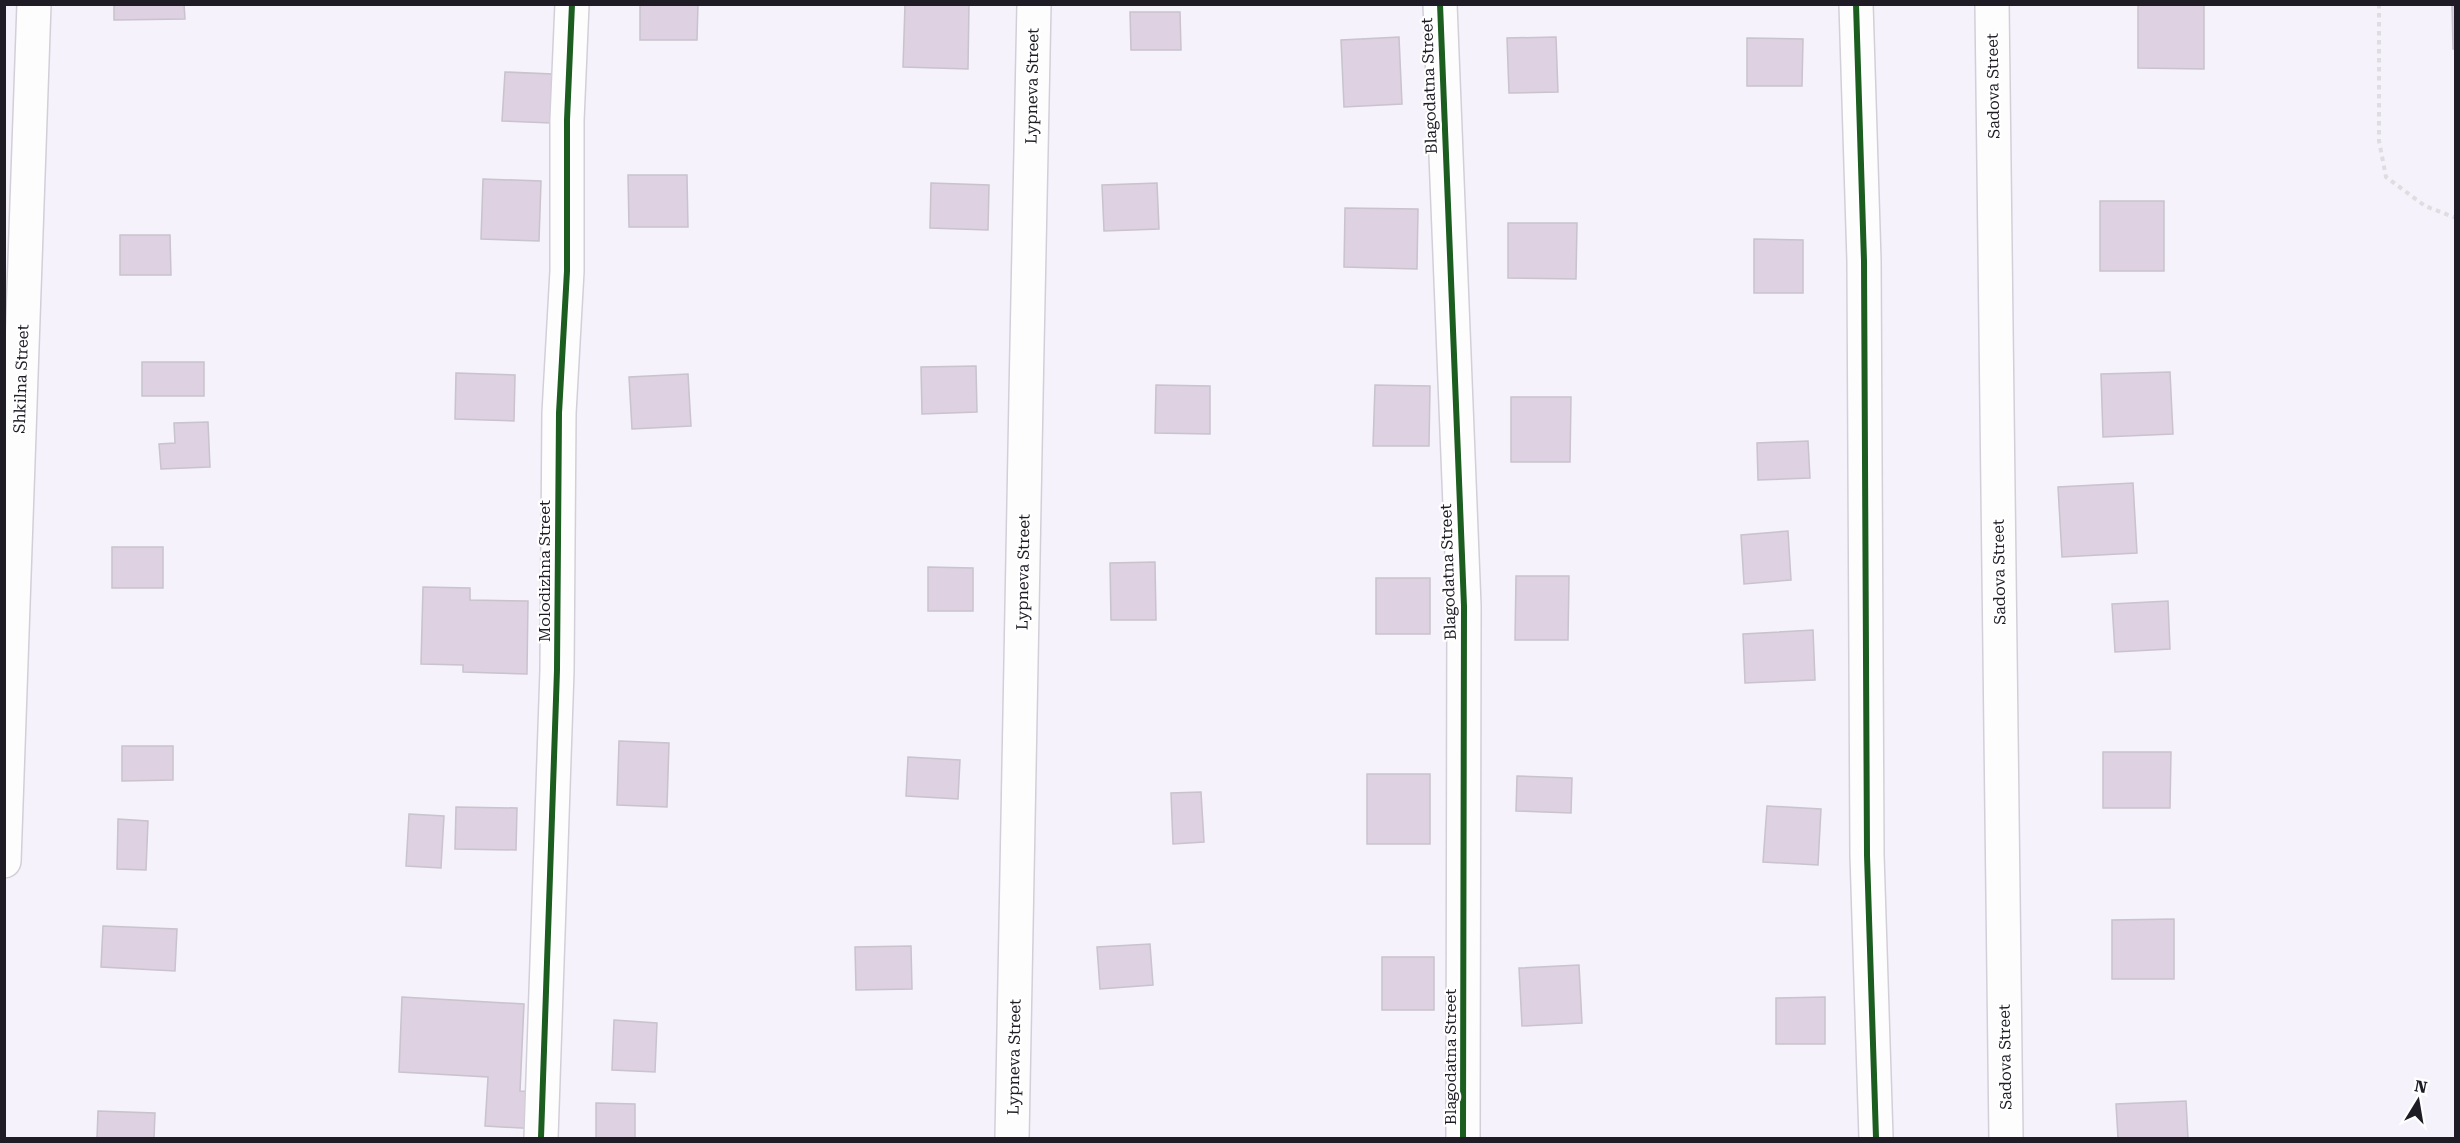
<svg xmlns="http://www.w3.org/2000/svg" width="2460" height="1143" font-family="'Roboto Serif',serif">
<style>
.building{fill:#ddd1e2;stroke:#c8c3cc;stroke-width:1.5}
.lines{fill:none;stroke-linecap:round;stroke-linejoin:round}
.minor-casing{stroke:#d3cfd9;stroke-width:36}
.tertiary-casing{stroke:#d3cfd9;stroke-width:36}
.path{stroke:#dedde0;stroke-width:4;stroke-dasharray:4.5 4.5;stroke-linecap:butt}
.minor{stroke:#fefdfe;stroke-width:33}
.tertiary{stroke:#fefdfe;stroke-width:33}
.cycleway-casing{stroke:#fff;stroke-width:10}
.cycleway{stroke:#1b5e20;stroke-width:6}
.labels{text-anchor:middle;dominant-baseline:central;stroke-width:4.5;stroke-linejoin:round;paint-order:stroke}
.street-label{font-size:16px;fill:#1f1c26;stroke:#fff}
</style>
<rect width="100%" height="100%" fill="#f5f2fb"/>
<path class="building" d="M 114,4 L 184,4 L 185,19 L 114,20 Z
M 640,4 L 698,4 L 697,40 L 640,40 Z
M 905,4 L 969,4 L 968,69 L 903,67 Z
M 2138,4 L 2204,4 L 2204,69 L 2138,68 Z
M 2452,4 L 2456,4 L 2456,49 L 2453,49 Z
M 1130,12 L 1180,12 L 1181,50 L 1131,50 Z
M 1399,37 L 1402,104 L 1344,107 L 1341,40 Z
M 1556,37 L 1558,92 L 1509,93 L 1507,38 Z
M 1747,38 L 1803,39 L 1802,86 L 1747,86 Z
M 505,72 L 553,74 L 551,123 L 502,121 Z
M 628,175 L 687,175 L 688,227 L 629,227 Z
M 483,179 L 541,181 L 539,241 L 481,239 Z
M 931,183 L 989,185 L 988,230 L 930,228 Z
M 1157,183 L 1159,229 L 1104,231 L 1102,185 Z
M 2100,201 L 2164,201 L 2164,271 L 2100,271 Z
M 1345,208 L 1418,209 L 1417,269 L 1344,267 Z
M 1508,223 L 1577,223 L 1576,279 L 1508,278 Z
M 120,235 L 170,235 L 171,275 L 120,275 Z
M 1754,239 L 1803,240 L 1803,293 L 1754,293 Z
M 142,362 L 204,362 L 204,396 L 142,396 Z
M 976,366 L 977,412 L 922,414 L 921,367 Z
M 2170,372 L 2173,434 L 2103,437 L 2101,374 Z
M 456,373 L 515,375 L 514,421 L 455,419 Z
M 688,374 L 691,426 L 632,429 L 629,377 Z
M 1156,385 L 1210,386 L 1210,434 L 1155,433 Z
M 1375,385 L 1430,386 L 1429,446 L 1373,446 Z
M 1511,397 L 1571,397 L 1570,462 L 1511,462 Z
M 208,422 L 210,467 L 161,469 L 159,444 L 175,443 L 174,423 Z
M 1808,441 L 1810,478 L 1758,480 L 1757,443 Z
M 2133,483 L 2137,553 L 2062,557 L 2058,487 Z
M 1788,531 L 1791,580 L 1744,584 L 1741,535 Z
M 112,547 L 163,547 L 163,588 L 112,588 Z
M 1155,562 L 1156,620 L 1111,620 L 1110,563 Z
M 928,567 L 973,568 L 973,611 L 928,611 Z
M 1516,576 L 1569,576 L 1568,640 L 1515,640 Z
M 1376,578 L 1430,578 L 1430,634 L 1376,634 Z
M 423,587 L 470,588 L 470,600 L 528,601 L 527,674 L 463,672 L 463,665 L 421,664 Z
M 2168,601 L 2170,649 L 2115,652 L 2112,604 Z
M 1813,630 L 1815,680 L 1745,683 L 1743,634 Z
M 619,741 L 669,743 L 667,807 L 617,805 Z
M 122,746 L 173,746 L 173,780 L 122,781 Z
M 2103,752 L 2171,752 L 2170,808 L 2103,808 Z
M 908,757 L 960,760 L 958,799 L 906,796 Z
M 1367,774 L 1430,774 L 1430,844 L 1367,844 Z
M 1517,776 L 1572,778 L 1571,813 L 1516,811 Z
M 1201,792 L 1204,842 L 1173,844 L 1171,793 Z
M 1767,806 L 1821,809 L 1818,865 L 1763,862 Z
M 456,807 L 517,808 L 516,850 L 455,849 Z
M 409,814 L 444,816 L 441,868 L 406,866 Z
M 118,819 L 148,821 L 146,870 L 117,869 Z
M 2174,919 L 2174,979 L 2112,979 L 2112,920 Z
M 103,926 L 177,929 L 175,971 L 101,967 Z
M 1150,944 L 1153,985 L 1100,989 L 1097,947 Z
M 911,946 L 912,989 L 856,990 L 855,947 Z
M 1382,957 L 1434,957 L 1434,1010 L 1382,1010 Z
M 1579,965 L 1582,1023 L 1522,1026 L 1519,968 Z
M 402,997 L 524,1004 L 520,1091 L 540,1092 L 538,1129 L 485,1126 L 488,1077 L 399,1072 Z
M 1825,997 L 1825,1044 L 1776,1044 L 1776,998 Z
M 614,1020 L 657,1023 L 655,1072 L 612,1070 Z
M 2186,1101 L 2188,1138 L 2118,1138 L 2116,1104 Z
M 596,1103 L 635,1104 L 635,1138 L 596,1138 Z
M 98,1111 L 155,1113 L 154,1138 L 97,1138 Z"/>
<g class="lines">
<defs>
<path id="minor" d="M 1440,4 L 1464,606 L 1463,1138
M 1856,4 L 1864,261 L 1867,855 L 1876,1138
M 4,861 L 34,4
M 541,1138 L 557,670 L 559,413 L 567,271 L 567,120 L 572,4
M 1012,1138 C 1021,761 1025,382 1034,4"/>
<path id="tertiary" d="M 1992,4 L 2006,1138"/>
</defs>
<use href="#minor" class="minor-casing"/>
<use href="#tertiary" class="tertiary-casing"/>
<path class="path" d="M 2379,4 L 2379,141 L 2386,177 L 2425,206 L 2456,218"/>
<use href="#minor" class="minor"/>
<use href="#tertiary" class="tertiary"/>
<defs>
<path id="cycleway" d="M 1440,4 L 1464,606 L 1463,1138
M 1856,4 L 1864,261 L 1867,855 L 1876,1138
M 541,1138 L 557,670 L 559,413 L 567,271 L 567,120 L 572,4"/>
</defs>
<use href="#cycleway" class="cycleway-casing"/>
<use href="#cycleway" class="cycleway"/>
</g>
<g class="labels">
<g class="street-label">
<text transform="translate(1032 86) rotate(-89)">Lypneva Street</text>
<text transform="translate(1429 86) rotate(-92)">Blagodatna Street</text>
<text transform="translate(1993 86) rotate(-91)">Sadova Street</text>
<text transform="translate(21 379) rotate(-88)">Shkilna Street</text>
<text transform="translate(544 571) rotate(-90)">Molodizhna Street</text>
<text transform="translate(1023 572) rotate(-89)">Lypneva Street</text>
<text transform="translate(1448 572) rotate(-92)">Blagodatna Street</text>
<text transform="translate(1999 572) rotate(-91)">Sadova Street</text>
<text transform="translate(1014 1057) rotate(-89)">Lypneva Street</text>
<text transform="translate(1450 1057) rotate(-90)">Blagodatna Street</text>
<text transform="translate(2005 1057) rotate(-91)">Sadova Street</text>
</g>
</g>
<rect width="2460" height="1143" fill="none" stroke="#1f1c26" stroke-width="12"/>
<g transform="translate(2418 1101) rotate(11)" stroke="#ffffff" stroke-width="4.5" paint-order="stroke">
<path d="M0-4.5L10 22L0 15L-10 22Z" fill="#1f1c26"/>
<text y="-9" font-size="16" font-weight="bold" text-anchor="middle" fill="#1f1c26">N</text>
</g>
</svg>
